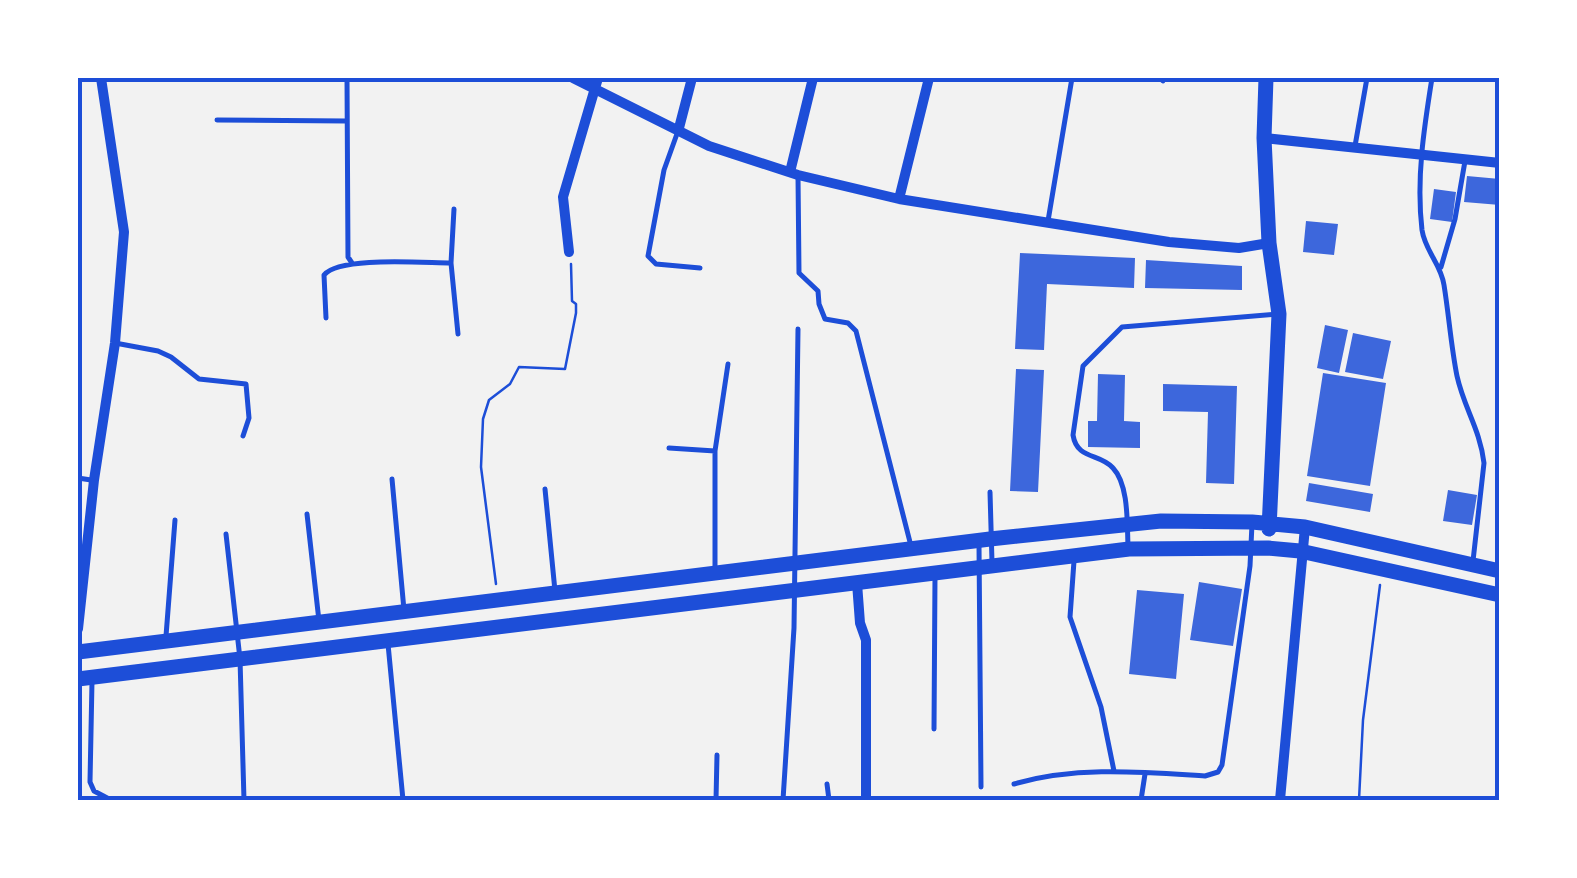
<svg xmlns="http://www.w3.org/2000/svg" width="1577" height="878" font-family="Cabin,sans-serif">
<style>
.building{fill:#3d67dc}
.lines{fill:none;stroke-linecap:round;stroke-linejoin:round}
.path{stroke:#1d4ed8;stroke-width:2.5}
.service{stroke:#1d4ed8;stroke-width:5}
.minor{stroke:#1d4ed8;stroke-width:10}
.primary{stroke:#1d4ed8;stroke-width:15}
.neatline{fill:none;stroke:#1d4ed8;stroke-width:4}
</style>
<rect width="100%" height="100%" fill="#f2f2f2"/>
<path class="building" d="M 1467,176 L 1500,179 L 1500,205 L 1464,202 Z
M 1434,189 L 1456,192 L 1452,222 L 1430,219 Z
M 1306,221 L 1338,224 L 1334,255 L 1303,252 Z
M 1020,253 L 1135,258 L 1134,288 L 1047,284 L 1044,350 L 1015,349 Z
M 1146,260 L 1242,266 L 1242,290 L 1145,288 Z
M 1325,325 L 1348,330 L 1339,373 L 1317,368 Z
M 1353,333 L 1391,341 L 1383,379 L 1345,372 Z
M 1016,369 L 1044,370 L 1038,492 L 1010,491 Z
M 1323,373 L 1386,383 L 1370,486 L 1307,476 Z
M 1098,374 L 1125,375 L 1124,421 L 1140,422 L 1140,448 L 1088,447 L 1088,421 L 1097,421 Z
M 1163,384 L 1237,386 L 1234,484 L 1206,483 L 1208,412 L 1163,411 Z
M 1309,483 L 1373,494 L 1370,512 L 1306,501 Z
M 1448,490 L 1477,495 L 1472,525 L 1443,521 Z
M 1199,582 L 1242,589 L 1233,646 L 1190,640 Z
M 1137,590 L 1184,594 L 1176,679 L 1129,674 Z"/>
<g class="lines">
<path class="path" d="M 496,584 L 481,467 L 483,419 L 489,400 L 510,384 L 519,367 L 565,369 L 576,313 L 576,304 L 572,301 L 571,264
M 1359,800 L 1363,720 L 1380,585"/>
<path class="service" d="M 347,78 L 348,257 L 352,263
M 1432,78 C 1424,128 1416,179 1422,230 C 1425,251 1441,264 1444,285 C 1449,316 1451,346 1457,376 C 1464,408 1480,429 1484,463 L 1473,561
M 1163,81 L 1164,78
M 217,120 L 346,121
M 678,131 L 664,170 L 648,256 L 656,264 L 700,268
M 1355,146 L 1367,78
M 798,176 L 799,273 L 818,291 L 819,304 L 825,319 L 848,323 L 856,331 L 911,546
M 454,209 L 451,263 L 458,334
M 1048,221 L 1072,78
M 1441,267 L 1455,219 L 1465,161
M 326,318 L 324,275 C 339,256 424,263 451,263
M 115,343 L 158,351 L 171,357 L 199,379 L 246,384 L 249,418 L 243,436
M 669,448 L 715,451
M 78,478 L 91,480
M 392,479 L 404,610
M 545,489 L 555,591
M 990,492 L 992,562
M 307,514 L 319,621
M 226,534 L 240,659 L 244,800
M 979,545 L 981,787
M 1128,546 C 1127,524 1129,485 1113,468 C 1100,453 1077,460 1073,435 L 1083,366 L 1122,327 L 1278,314
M 1074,561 L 1070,617 L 1101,707 L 1114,771
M 715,571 L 715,451 L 728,364
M 166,636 L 175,520
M 388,644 L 403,800
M 92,681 L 90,782 L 94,791 L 111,800
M 934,729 L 935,576
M 827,784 L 829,800
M 1014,784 C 1076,766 1141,772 1205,776 L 1218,772 L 1222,765 L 1250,566 L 1252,524
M 716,800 L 717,755
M 783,800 L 794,628 L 798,329
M 1141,800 L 1145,774"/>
<path class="minor" d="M 573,78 L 709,146 L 798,175 L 899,199 L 1169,242 L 1239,248 L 1269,243
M 679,128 L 692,78
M 1264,138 L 1500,163
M 790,172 L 813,78
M 899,199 L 929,78
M 569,252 L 563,197 L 598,78
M 857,583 L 860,623 L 866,640 L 866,800
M 78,629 L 94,480 L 115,343 L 124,232 L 101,78
M 1280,800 L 1305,527"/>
<path class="primary" d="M 1266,78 L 1264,138 L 1269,243 L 1279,314 L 1269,529
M 78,652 L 990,539 L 1161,521 L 1252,522 L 1305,527 L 1500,571
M 78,679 L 1129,549 L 1268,548 L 1300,551 L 1500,595"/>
</g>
<rect width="1577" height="878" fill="none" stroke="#ffffff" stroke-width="160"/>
<rect x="80" y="80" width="1417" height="718" class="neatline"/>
</svg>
